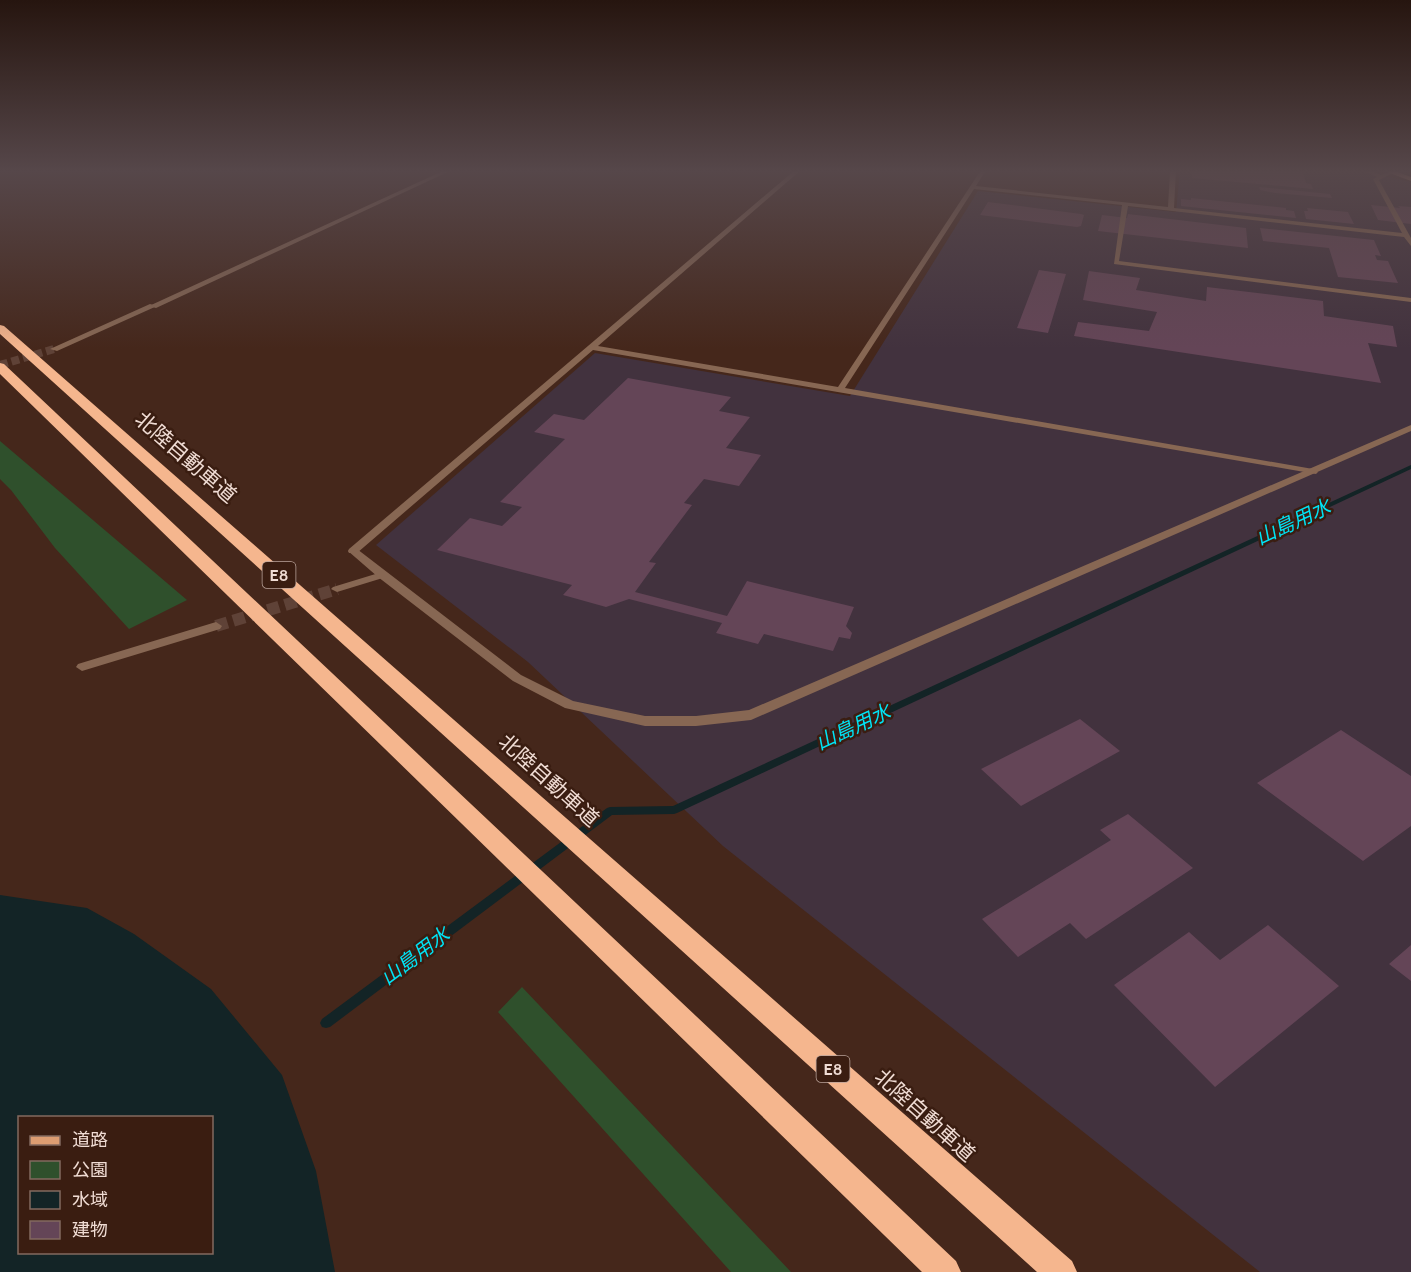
<svg xmlns="http://www.w3.org/2000/svg" width="1411" height="1272" font-family="Cabin,'Noto Sans JP',sans-serif">
<style>
.industrial{fill:#42323e}
.green{fill:#2f502c}
.water{fill:#132426;fill-rule:evenodd}
.lines{fill:none;stroke-linecap:round;stroke-linejoin:round}
.stream{fill:#132426;fill-rule:evenodd}
.building{fill:#644557}
.minor-tunnel-far1{stroke:#5f4237;stroke-width:8;stroke-dasharray:8 4;stroke-linecap:butt}
.minor-tunnel{stroke:#5f4237;stroke-width:12;stroke-dasharray:12 6;stroke-linecap:butt}
.minor{fill:#876753;fill-rule:evenodd}
.tertiary{fill:#876753;fill-rule:evenodd}
.primary{fill:#dd9d72;fill-rule:evenodd}
.motorway{fill:#f5b68e;fill-rule:evenodd}
.labels{text-anchor:middle;dominant-baseline:central;stroke-width:5;stroke-linejoin:round;paint-order:stroke}
.shield{fill:#3a1d11;stroke:#b9a39a;stroke-width:1.5}
.shield-label{font-size:16px;font-weight:bold;fill:#f0dcd4}
.water-label{font-size:20px;font-style:italic;fill:#00e4f6;stroke:#3a1d11}
.near-street-label{font-size:21px;fill:#f0dcd4;stroke:#3a1d11}
</style>
<rect width="100%" height="100%" fill="#45271b"/>
<path class="industrial" d="M 1180,170 L 1359,170 L 1411,182 L 1411,1272 L 1260,1272 L 723,846 L 528,662 L 376,545 L 595,353 L 850,396 L 978,191 L 1176,212 Z"/>
<path class="green" d="M 0,441 L 187,600 L 129,629 L 55,548 L 11,490 L 0,479 Z
M 522,987 L 791,1272 L 731,1272 L 498,1012 Z"/>
<path class="water" d="M 0,895 L 87,908 L 134,934 L 211,989 L 282,1075 L 316,1171 L 335,1272 L 0,1272 ZM 20,1118 L 212,1118 L 212,1252 L 20,1252 Z"/>
<g class="lines">
<path class="stream" d="M 1411,465 L 1411,469 L 677,813 L 674,814 L 612,815 L 330,1027 L 326,1028 L 322,1027 L 320,1023 L 322,1019 L 607,808 L 610,807 L 673,806 Z"/>
</g>
<path class="building" d="M 1192,170 L 1302,170 L 1306,183 L 1311,184 L 1313,189 L 1192,178 Z
M 1259,187 L 1330,194 L 1332,198 L 1275,193 L 1260,190 Z
M 1191,198 L 1286,208 L 1286,210 L 1294,211 L 1296,218 L 1181,206 L 1181,199 L 1191,200 Z
M 988,202 L 1081,214 L 1084,215 L 1081,226 L 1077,227 L 980,215 Z
M 1371,205 L 1400,208 L 1398,206 L 1411,207 L 1411,224 L 1378,220 Z
M 1307,208 L 1348,212 L 1354,224 L 1306,219 L 1304,211 L 1308,211 Z
M 1128,214 L 1246,228 L 1248,248 L 1098,231 L 1102,215 L 1127,218 Z
M 1260,228 L 1374,240 L 1381,256 L 1375,255 L 1377,260 L 1388,261 L 1398,283 L 1338,277 L 1329,248 L 1263,241 Z
M 1039,270 L 1066,274 L 1048,333 L 1017,328 Z
M 1089,271 L 1140,278 L 1136,290 L 1206,301 L 1207,287 L 1323,301 L 1324,316 L 1393,326 L 1397,347 L 1368,343 L 1381,383 L 1074,336 L 1078,322 L 1149,331 L 1157,312 L 1083,300 Z
M 628,378 L 731,397 L 719,411 L 750,417 L 726,448 L 761,455 L 739,486 L 704,479 L 684,503 L 692,505 L 649,562 L 656,563 L 635,592 L 727,616 L 747,581 L 854,607 L 846,626 L 852,633 L 850,639 L 839,637 L 833,651 L 764,634 L 758,644 L 716,633 L 722,623 L 629,599 L 606,607 L 563,595 L 572,585 L 437,550 L 470,518 L 502,526 L 522,507 L 500,502 L 565,439 L 534,432 L 554,414 L 584,420 Z
M 1080,719 L 1120,751 L 1021,806 L 981,769 Z
M 1341,730 L 1411,776 L 1411,826 L 1363,861 L 1257,783 Z
M 1128,814 L 1193,868 L 1086,939 L 1070,923 L 1018,957 L 982,919 L 1111,840 L 1100,830 Z
M 1268,925 L 1339,986 L 1215,1087 L 1114,985 L 1189,932 L 1220,960 Z
M 1411,945 L 1411,981 L 1389,964 Z"/>
<g class="lines">
<path class="minor-tunnel-far1" d="M 0,365 L 54,349"/>
<path class="minor-tunnel" d="M 216,626 L 337,589"/>
<path class="minor" d="M 795,170 L 801,170 L 598,346 L 838,387 L 981,170 L 986,170 L 976,186 L 1168,207 L 1170,170 L 1176,170 L 1174,208 L 1402,233 L 1373,179 L 1377,177 L 1361,170 L 1369,170 L 1381,175 L 1393,171 L 1393,173 L 1379,180 L 1411,238 L 1411,246 L 1404,237 L 1128,206 L 1119,261 L 1411,298 L 1411,302 L 1114,264 L 1122,205 L 974,189 L 845,388 L 1313,469 L 1318,472 L 1316,474 L 593,350 L 357,553 L 349,553 L 348,551 L 349,549 Z
M 150,304 L 157,306 L 57,351 L 50,349 Z
M 382,572 L 386,573 L 388,575 L 386,577 L 337,592 L 331,589 L 333,587 Z
M 216,622 L 222,626 L 220,629 L 82,671 L 76,667 L 78,664 Z"/>
<path class="tertiary" d="M 445,170 L 452,170 L 156,308 L 149,306 Z
M 1411,425 L 1411,431 L 751,720 L 696,726 L 645,726 L 565,708 L 513,681 L 378,577 L 348,551 L 353,548 L 357,549 L 521,675 L 573,701 L 645,716 L 696,716 L 749,710 Z"/>
<path class="primary" d="M 1382,170 L 1392,170 L 1411,177 L 1411,181 Z"/>
<path class="motorway" d="M 0,325 L 4,326 L 1072,1261 L 1077,1272 L 1037,1272 L 0,334 Z
M 0,363 L 4,364 L 956,1261 L 961,1272 L 922,1272 L 0,374 Z"/>
</g>
<linearGradient id="sky" x2="0" y2="1"><stop stop-color="#26150f"/><stop offset="0.49" stop-color="#56474a"/><stop offset="1" stop-color="#56474a" stop-opacity="0"/></linearGradient>
<rect width="1411" height="349" fill="url(#sky)"/>
<g class="labels">
<g class="shield">
<rect x="262.5" y="562" width="33" height="26" rx="4.5"/>
<rect x="816.5" y="1056" width="33" height="26" rx="4.5"/>
</g>
<g class="shield-label">
<text x="279" y="575">E8</text>
<text x="833" y="1069">E8</text>
</g>
<g class="water-label">
<text transform="translate(1293 522) rotate(-25)">山島用水</text>
<text transform="translate(853 727) rotate(-25)">山島用水</text>
<text transform="translate(415 956) rotate(-37)">山島用水</text>
</g>
<g class="near-street-label">
<text transform="translate(186 457) rotate(41)">北陸自動車道</text>
<text transform="translate(549 780) rotate(42)">北陸自動車道</text>
<text transform="translate(925 1115) rotate(42)">北陸自動車道</text>
</g>
</g>
<rect x="18" y="1116" width="195" height="138" fill="#3a1d11" stroke="#83695f" stroke-width="1.5"/>
<rect x="30" y="1136" width="30" height="9" fill="#dd9d72" stroke="#83695f" stroke-width="1.5"/>
<text x="72" y="1146" font-size="18" fill="#f0dcd4">道路</text>
<rect x="30" y="1161" width="30" height="18" fill="#2f502c" stroke="#83695f" stroke-width="1.5"/>
<text x="72" y="1176" font-size="18" fill="#f0dcd4">公園</text>
<rect x="30" y="1191" width="30" height="18" fill="#132426" stroke="#83695f" stroke-width="1.5"/>
<text x="72" y="1206" font-size="18" fill="#f0dcd4">水域</text>
<rect x="30" y="1221" width="30" height="18" fill="#644557" stroke="#83695f" stroke-width="1.5"/>
<text x="72" y="1236" font-size="18" fill="#f0dcd4">建物</text>
</svg>
